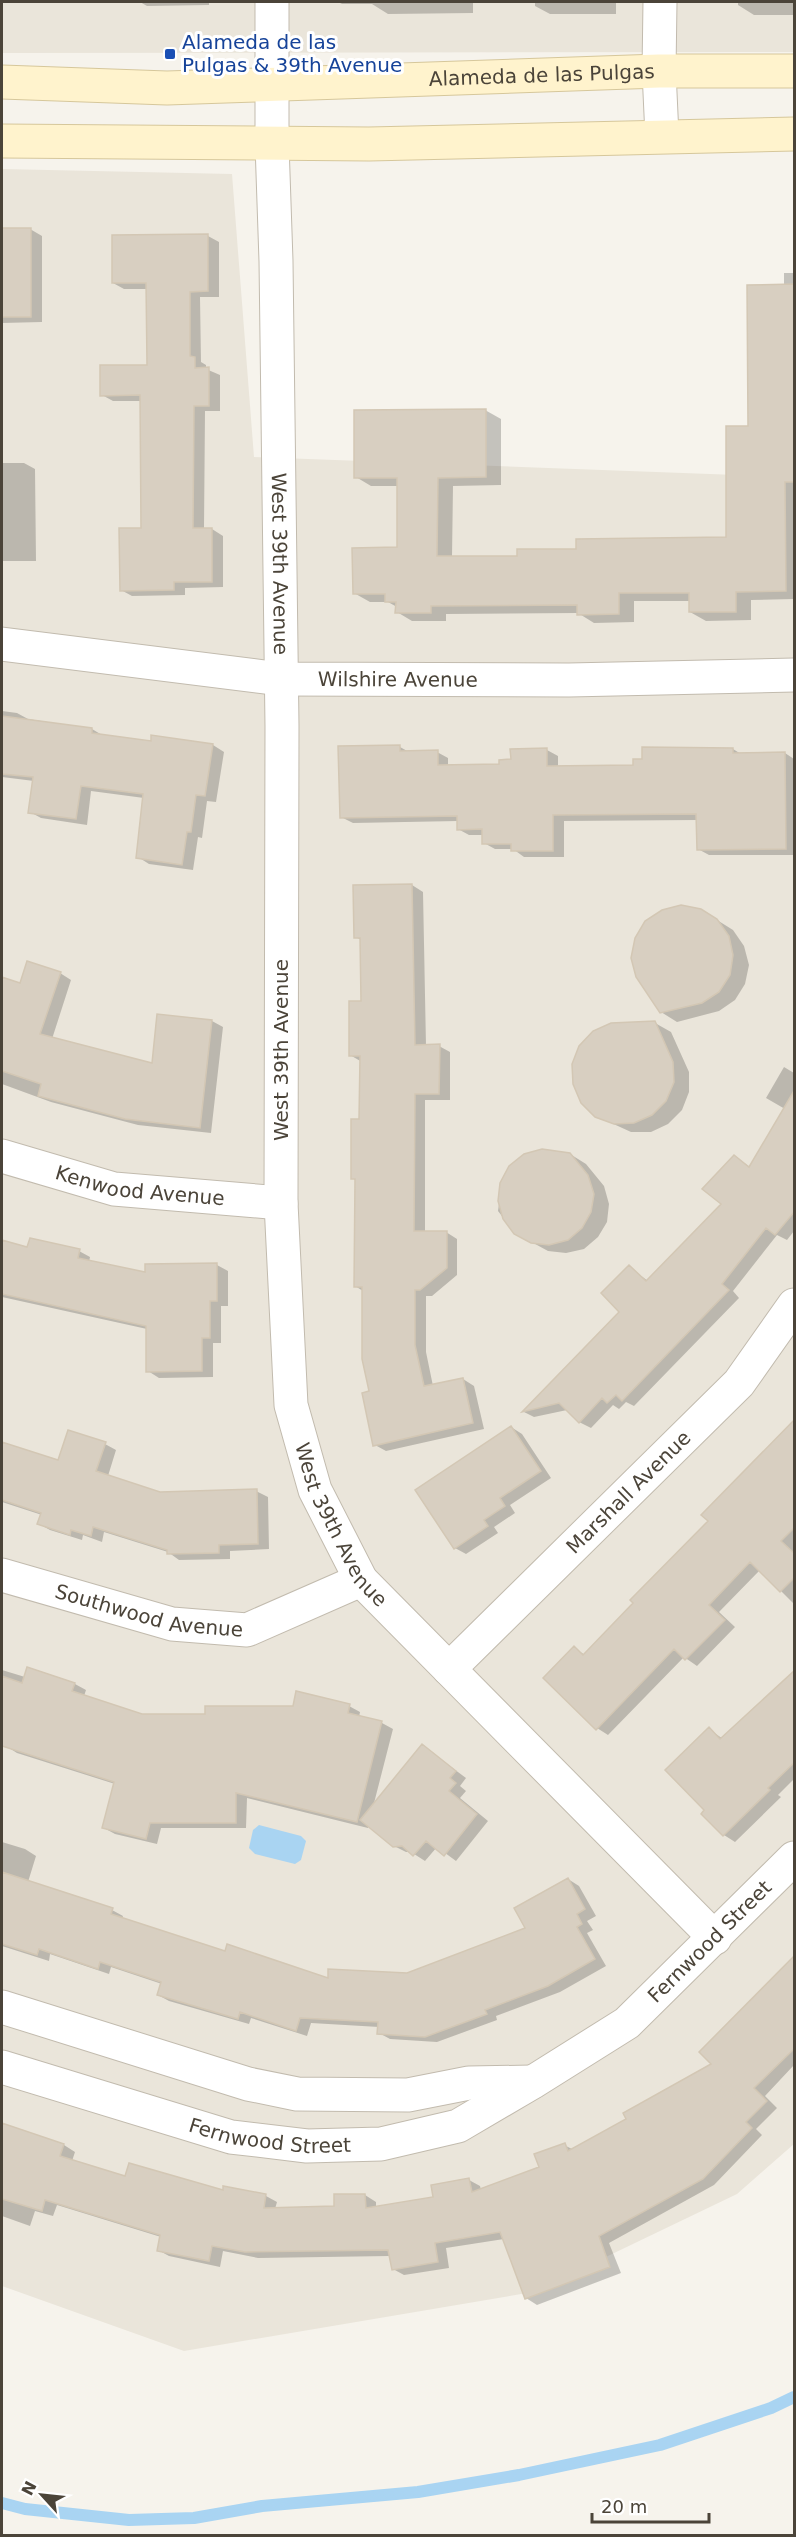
<svg xmlns="http://www.w3.org/2000/svg" width="796" height="2537" font-family="'DejaVu Sans',sans-serif">
<style>
.residential{fill:#eae5da}
.water{fill:#a9d4f2}
.shadow{fill:#0003}
.lines{fill:none;stroke-linecap:round;stroke-linejoin:round}
.stream{stroke:#a9d4f2;stroke-width:12}
.building{fill:#d8cfc1;stroke:#d3c7b4;stroke-width:1.5}
.minor-casing{stroke:#c2bbae;stroke-width:35}
.secondary-casing{stroke:#d6c79b;stroke-width:35}
.minor{stroke:#fff;stroke-width:33}
.secondary{stroke:#fff3cd;stroke-width:33}
.transit-dot{fill:#1a4fb4;stroke:#fff;stroke-width:2}
.labels{text-anchor:middle;dominant-baseline:central;stroke-width:6;stroke-linejoin:round;paint-order:stroke}
.transit-label{font-size:20px;fill:#164399;stroke:#fff;text-anchor:start}
.street-label{font-size:20px;fill:#4b4439;stroke:#fff}
</style>
<rect width="100%" height="100%" fill="#f6f3ec"/>
<path class="residential" d="M 2,2 L 794,2 L 794,52 L 2,53 Z
M 2,169 L 232,174 L 254,457 L 794,477 L 794,2144 L 737,2194 L 533,2292 L 184,2351 L 2,2286 Z"/>
<path class="water" d="M 259,1825 L 301,1836 L 306,1841 L 301,1860 L 295,1864 L 255,1854 L 249,1848 L 253,1830 Z"/>
<path class="shadow" d="M 140,2 L 209,2 L 209,5 L 147,6 Z
M 338,2 L 473,2 L 473,13 L 388,14 L 372,4 L 342,4 Z
M 535,2 L 616,2 L 616,14 L 550,14 L 535,6 Z
M 729,2 L 794,2 L 794,15 L 754,15 L 738,5 L 738,2 Z
M 30,229 L 42,236 L 42,322 L 2,323 L 2,230 Z
M 208,236 L 219,242 L 219,297 L 200,297 L 201,362 L 206,365 L 206,369 L 220,375 L 220,411 L 205,411 L 204,529 L 212,529 L 223,536 L 223,587 L 185,588 L 185,595 L 132,596 L 121,590 L 143,530 L 142,401 L 113,401 L 102,395 L 149,367 L 148,289 L 124,289 L 113,283 Z
M 784,273 L 794,273 L 794,599 L 751,600 L 751,620 L 706,621 L 690,612 L 690,601 L 634,601 L 634,622 L 594,623 L 578,613 L 446,614 L 446,621 L 412,621 L 397,612 L 397,607 L 388,602 L 370,602 L 354,593 L 398,549 L 399,486 L 371,486 L 356,477 L 485,410 L 501,419 L 501,485 L 453,486 L 452,558 L 518,558 L 578,551 L 728,539 L 749,427 L 784,286 Z
M 2,463 L 24,463 L 35,469 L 36,561 L 2,561 Z
M 2,711 L 17,713 L 28,719 L 92,729 L 102,735 L 152,742 L 213,745 L 224,752 L 216,802 L 207,801 L 202,838 L 198,837 L 193,870 L 149,864 L 138,857 L 144,798 L 91,791 L 87,825 L 41,818 L 30,812 L 34,781 L 2,777 Z
M 400,747 L 409,752 L 437,752 L 448,758 L 448,766 L 501,766 L 547,750 L 558,756 L 558,768 L 635,767 L 733,749 L 741,754 L 785,753 L 794,759 L 794,855 L 709,855 L 698,849 L 698,820 L 564,821 L 564,857 L 524,857 L 513,849 L 495,849 L 484,843 L 484,835 L 469,835 L 458,829 L 458,821 L 353,823 L 341,817 Z
M 412,885 L 423,892 L 426,1046 L 439,1046 L 450,1052 L 450,1100 L 425,1100 L 425,1232 L 446,1232 L 457,1239 L 457,1275 L 432,1296 L 426,1296 L 426,1352 L 433,1386 L 463,1379 L 474,1386 L 484,1429 L 386,1451 L 375,1445 L 363,1291 L 355,1286 L 356,1180 L 352,1178 L 361,1120 L 362,1062 L 350,1055 L 362,1003 L 362,940 L 355,937 Z
M 717,920 L 733,930 L 744,946 L 749,965 L 745,984 L 735,1000 L 719,1011 L 677,1022 L 661,1012 Z
M 60,973 L 71,980 L 52,1039 L 153,1065 L 212,1021 L 223,1027 L 211,1133 L 138,1125 L 51,1102 L 2,1084 L 2,979 L 21,985 Z
M 655,1023 L 671,1032 L 689,1072 L 689,1092 L 682,1110 L 668,1124 L 651,1132 L 631,1132 L 596,1116 Z
M 784,1067 L 794,1073 L 794,1231 L 787,1240 L 777,1235 L 733,1291 L 739,1298 L 634,1406 L 626,1402 L 619,1409 L 613,1405 L 591,1428 L 579,1422 L 567,1410 L 534,1417 L 524,1412 L 621,1312 L 629,1267 L 648,1281 L 723,1204 L 735,1157 L 750,1167 L 785,1109 L 766,1098 Z
M 570,1154 L 586,1164 L 604,1186 L 609,1204 L 607,1222 L 598,1237 L 584,1249 L 566,1253 L 548,1251 L 515,1233 L 498,1211 L 502,1183 Z
M 2,1241 L 29,1249 L 79,1251 L 90,1257 L 89,1262 L 147,1274 L 217,1265 L 228,1271 L 228,1306 L 221,1306 L 221,1343 L 213,1343 L 213,1377 L 159,1378 L 148,1371 L 147,1329 L 2,1297 Z
M 794,1421 L 794,1604 L 760,1570 L 719,1612 L 735,1627 L 697,1666 L 684,1657 L 608,1735 L 597,1728 L 574,1648 L 585,1655 L 710,1521 Z
M 511,1427 L 522,1434 L 551,1478 L 510,1505 L 515,1513 L 494,1527 L 498,1533 L 466,1554 L 455,1548 Z
M 2,1444 L 59,1462 L 105,1444 L 116,1450 L 108,1476 L 160,1493 L 256,1491 L 268,1497 L 269,1549 L 230,1551 L 230,1559 L 179,1560 L 168,1552 L 104,1532 L 102,1542 L 83,1535 L 82,1540 L 50,1530 L 39,1524 L 42,1515 L 2,1502 Z
M 2,1670 L 25,1677 L 75,1684 L 86,1690 L 84,1696 L 142,1715 L 206,1715 L 349,1706 L 360,1712 L 359,1717 L 382,1723 L 393,1729 L 373,1807 L 423,1746 L 466,1778 L 460,1786 L 466,1791 L 460,1798 L 488,1821 L 456,1861 L 437,1847 L 425,1861 L 411,1852 L 406,1852 L 394,1846 L 368,1825 L 368,1828 L 247,1798 L 246,1828 L 161,1828 L 157,1844 L 115,1834 L 104,1828 L 115,1784 L 17,1753 L 6,1746 L 9,1737 L 2,1734 Z
M 794,1685 L 794,1779 L 778,1795 L 781,1797 L 735,1842 L 724,1835 L 703,1814 L 707,1811 L 709,1729 L 723,1739 Z
M 2,1842 L 25,1849 L 36,1856 L 28,1882 L 112,1910 L 123,1916 L 122,1919 L 226,1953 L 329,1980 L 407,1975 L 527,1929 L 568,1879 L 579,1886 L 596,1916 L 587,1921 L 593,1930 L 587,1933 L 606,1966 L 560,1992 L 496,2016 L 497,2020 L 437,2042 L 390,2039 L 379,2033 L 379,2027 L 311,2023 L 307,2036 L 251,2018 L 249,2024 L 169,2001 L 158,1995 L 162,1984 L 111,1967 L 109,1974 L 50,1954 L 49,1961 L 2,1946 Z
M 794,1958 L 794,2065 L 765,2096 L 777,2108 L 756,2129 L 762,2135 L 714,2185 L 609,2243 L 621,2273 L 537,2305 L 526,2298 L 504,2239 L 446,2248 L 449,2268 L 404,2275 L 393,2269 L 390,2256 L 258,2258 L 223,2251 L 220,2267 L 169,2256 L 158,2250 L 161,2237 L 57,2205 L 53,2216 L 35,2211 L 30,2226 L 2,2216 L 2,2125 L 64,2145 L 75,2152 L 72,2161 L 126,2178 L 266,2196 L 277,2202 L 275,2209 L 336,2208 L 365,2195 L 376,2202 L 376,2208 L 435,2198 L 469,2180 L 480,2186 L 481,2190 L 541,2167 L 564,2145 L 574,2150 L 628,2120 L 714,2064 Z"/>
<g class="lines">
<path class="stream" d="M 2,2503 L 25,2509 L 129,2520 L 194,2518 L 262,2506 L 418,2492 L 519,2475 L 660,2445 L 771,2408 L 794,2397"/>
</g>
<path class="building" d="M 2,228 L 31,228 L 31,317 L 2,317 Z
M 208,234 L 208,291 L 190,292 L 190,356 L 195,357 L 195,368 L 209,367 L 209,406 L 194,406 L 193,528 L 212,528 L 212,582 L 174,582 L 174,590 L 120,591 L 119,528 L 141,528 L 140,395 L 100,396 L 100,365 L 147,365 L 146,283 L 112,283 L 112,235 Z
M 795,284 L 795,482 L 785,482 L 786,591 L 736,592 L 736,612 L 689,612 L 689,593 L 619,593 L 619,614 L 577,615 L 577,605 L 431,606 L 431,613 L 395,613 L 396,602 L 385,602 L 385,594 L 353,594 L 352,548 L 397,547 L 397,478 L 354,478 L 354,410 L 486,409 L 486,477 L 438,478 L 437,556 L 517,556 L 517,549 L 576,549 L 576,539 L 726,537 L 726,426 L 748,426 L 747,285 Z
M 2,716 L 92,728 L 92,733 L 151,741 L 151,735 L 213,744 L 205,796 L 196,795 L 191,832 L 187,832 L 182,865 L 136,858 L 143,794 L 81,786 L 76,819 L 28,813 L 33,777 L 2,774 Z
M 400,745 L 400,751 L 438,750 L 438,765 L 499,764 L 499,760 L 511,759 L 510,749 L 547,748 L 547,766 L 633,765 L 633,759 L 642,759 L 642,747 L 733,748 L 733,753 L 785,752 L 786,849 L 697,850 L 696,814 L 553,815 L 553,851 L 511,851 L 511,844 L 482,844 L 482,829 L 457,830 L 457,816 L 340,818 L 338,746 Z
M 412,884 L 415,1045 L 440,1044 L 439,1094 L 415,1094 L 414,1231 L 447,1231 L 447,1268 L 420,1290 L 415,1290 L 415,1345 L 424,1386 L 463,1378 L 473,1423 L 373,1446 L 362,1393 L 369,1391 L 362,1359 L 362,1287 L 354,1287 L 355,1179 L 351,1179 L 351,1119 L 359,1119 L 360,1056 L 349,1056 L 349,1001 L 361,1001 L 360,938 L 354,938 L 353,885 Z
M 681,905 L 701,909 L 717,919 L 729,936 L 733,955 L 730,975 L 719,992 L 702,1003 L 660,1013 L 636,977 L 631,958 L 635,938 L 645,921 L 662,910 Z
M 27,961 L 61,972 L 40,1034 L 152,1063 L 157,1014 L 212,1020 L 200,1128 L 125,1119 L 38,1096 L 41,1084 L 2,1071 L 2,977 L 20,983 Z
M 655,1021 L 673,1062 L 674,1082 L 666,1101 L 652,1115 L 634,1123 L 614,1124 L 595,1117 L 581,1103 L 573,1084 L 572,1064 L 579,1046 L 593,1031 L 611,1023 Z
M 795,1089 L 795,1211 L 775,1235 L 766,1228 L 722,1284 L 729,1290 L 622,1401 L 616,1395 L 607,1403 L 602,1398 L 579,1423 L 559,1403 L 522,1412 L 619,1312 L 601,1293 L 629,1265 L 646,1281 L 721,1204 L 702,1189 L 734,1155 L 749,1167 Z
M 542,1149 L 570,1153 L 588,1175 L 594,1194 L 591,1212 L 582,1228 L 568,1240 L 549,1245 L 531,1243 L 514,1234 L 503,1219 L 498,1201 L 500,1183 L 509,1166 L 524,1154 Z
M 30,1238 L 80,1249 L 78,1258 L 145,1272 L 145,1264 L 217,1263 L 217,1301 L 210,1301 L 210,1338 L 202,1338 L 202,1371 L 146,1372 L 146,1326 L 2,1294 L 2,1240 L 27,1247 Z
M 795,1419 L 795,1527 L 781,1541 L 795,1554 L 795,1577 L 780,1592 L 750,1562 L 709,1605 L 725,1620 L 685,1660 L 674,1649 L 596,1730 L 543,1678 L 574,1646 L 583,1655 L 633,1603 L 630,1600 L 708,1521 L 701,1515 Z
M 511,1426 L 541,1471 L 500,1498 L 505,1506 L 484,1520 L 488,1526 L 454,1549 L 415,1490 Z
M 68,1430 L 106,1442 L 96,1471 L 160,1492 L 257,1489 L 258,1544 L 219,1545 L 219,1553 L 167,1554 L 167,1550 L 93,1527 L 91,1536 L 71,1530 L 70,1535 L 37,1524 L 41,1513 L 2,1500 L 2,1442 L 58,1460 Z
M 27,1667 L 75,1683 L 72,1691 L 142,1714 L 205,1714 L 205,1706 L 293,1706 L 296,1691 L 350,1704 L 348,1713 L 382,1721 L 357,1822 L 236,1793 L 236,1823 L 150,1823 L 146,1839 L 102,1828 L 114,1782 L 2,1746 L 2,1676 L 22,1683 Z
M 795,1670 L 795,1762 L 768,1788 L 770,1790 L 723,1836 L 701,1814 L 704,1810 L 665,1770 L 709,1727 L 720,1739 Z
M 422,1744 L 456,1771 L 450,1778 L 456,1783 L 449,1791 L 477,1814 L 444,1856 L 426,1841 L 413,1856 L 402,1846 L 393,1847 L 360,1820 Z
M 2,1872 L 113,1908 L 111,1914 L 225,1951 L 227,1944 L 328,1978 L 328,1969 L 407,1973 L 525,1928 L 514,1908 L 568,1878 L 585,1909 L 577,1914 L 582,1924 L 577,1927 L 595,1959 L 548,1986 L 485,2010 L 487,2014 L 425,2037 L 377,2034 L 378,2022 L 300,2018 L 296,2031 L 240,2012 L 238,2019 L 157,1995 L 161,1982 L 100,1962 L 98,1969 L 39,1949 L 37,1955 L 2,1944 Z
M 795,1955 L 795,2048 L 754,2088 L 767,2101 L 746,2122 L 752,2128 L 703,2179 L 599,2236 L 610,2267 L 525,2299 L 500,2232 L 435,2243 L 438,2262 L 392,2270 L 388,2250 L 245,2252 L 212,2246 L 209,2261 L 157,2251 L 160,2235 L 45,2200 L 42,2211 L 2,2199 L 2,2123 L 64,2144 L 60,2156 L 125,2176 L 129,2163 L 223,2190 L 223,2186 L 266,2194 L 264,2208 L 334,2206 L 334,2194 L 365,2194 L 366,2208 L 433,2197 L 431,2185 L 469,2178 L 472,2192 L 539,2167 L 534,2154 L 565,2143 L 568,2151 L 626,2119 L 623,2113 L 711,2064 L 699,2052 Z"/>
<g class="lines">
<defs>
<g id="minor">
<path id="s1" d="M 272,2 L 272,144 L 276,261 L 282,726 L 281,1203 L 291,1405 L 315,1490 L 361,1580 L 715,1938"/>
<path d="M 660,2 L 659,71 L 662,136"/>
<path id="s2" d="M 2,644 L 280,679 L 569,680 L 794,675"/>
<path id="s3" d="M 2,1156 L 114,1189 L 281,1203"/>
<path id="s4" d="M 2,1575 L 172,1624 L 247,1630 L 361,1580"/>
<path id="s5" d="M 449,1669 L 739,1383 L 794,1305"/>
<path d="M 2,2007 L 248,2084 L 297,2094 L 408,2095 L 469,2083 L 532,2082"/>
<path id="s6" d="M 2,2067 L 231,2137 L 307,2146 L 381,2144 L 458,2126 L 533,2082 L 627,2023 L 794,1858"/>
</g>
<g id="secondary">
<path id="s7" d="M 2,82 L 167,88 L 659,71 L 794,71"/>
<path d="M 2,141 L 369,144 L 794,134"/>
</g>
</defs>
<use href="#minor" class="minor-casing"/>
<use href="#secondary" class="secondary-casing"/>
<use href="#minor" class="minor"/>
<use href="#secondary" class="secondary"/>
</g>
<rect class="transit-dot" x="164" y="48" width="12" height="12" rx="3"/>
<g class="labels">
<g class="transit-label">
<text x="182" y="42">Alameda de las<tspan x="182" dy="23">Pulgas &amp; 39th Avenue</tspan></text>
</g>
<g class="street-label">
<text stroke="none"><textPath href="#s7" startOffset="540">Alameda de las Pulgas</textPath></text>
<text stroke="none"><textPath href="#s1" startOffset="562">West 39th Avenue</textPath></text>
<text stroke="none"><textPath href="#s2" startOffset="398">Wilshire Avenue</textPath></text>
<text transform="translate(281 1050) rotate(-90)">West 39th Avenue</text>
<text stroke="none"><textPath href="#s3" startOffset="142">Kenwood Avenue</textPath></text>
<text stroke="none"><textPath href="#s5" startOffset="252">Marshall Avenue</textPath></text>
<text stroke="none"><textPath href="#s1" startOffset="1534">West 39th Avenue</textPath></text>
<text stroke="none"><textPath href="#s4" startOffset="152">Southwood Avenue</textPath></text>
<text stroke="none"><textPath href="#s6" startOffset="783">Fernwood Street</textPath></text>
<text stroke="none"><textPath href="#s6" startOffset="278">Fernwood Street</textPath></text>
</g>
</g>
<rect width="796" height="2537" fill="none" stroke="#4b4439" stroke-width="6"/>
<g transform="translate(42 2495) rotate(297)" stroke="#ffffff" stroke-width="4.5" paint-order="stroke">
<path d="M0-4.5L10 22L0 15L-10 22Z" fill="#4b4439"/>
<text y="-9" font-size="16" font-weight="bold" text-anchor="middle" fill="#4b4439">N</text>
</g>
<path d="M592 2513v9h117v-9" fill="none" stroke="#4b4439" stroke-width="3"/>
<text x="601" y="2513" font-size="18" fill="#4b4439" stroke="#ffffff" stroke-width="4.5" paint-order="stroke">20 m</text>
</svg>
